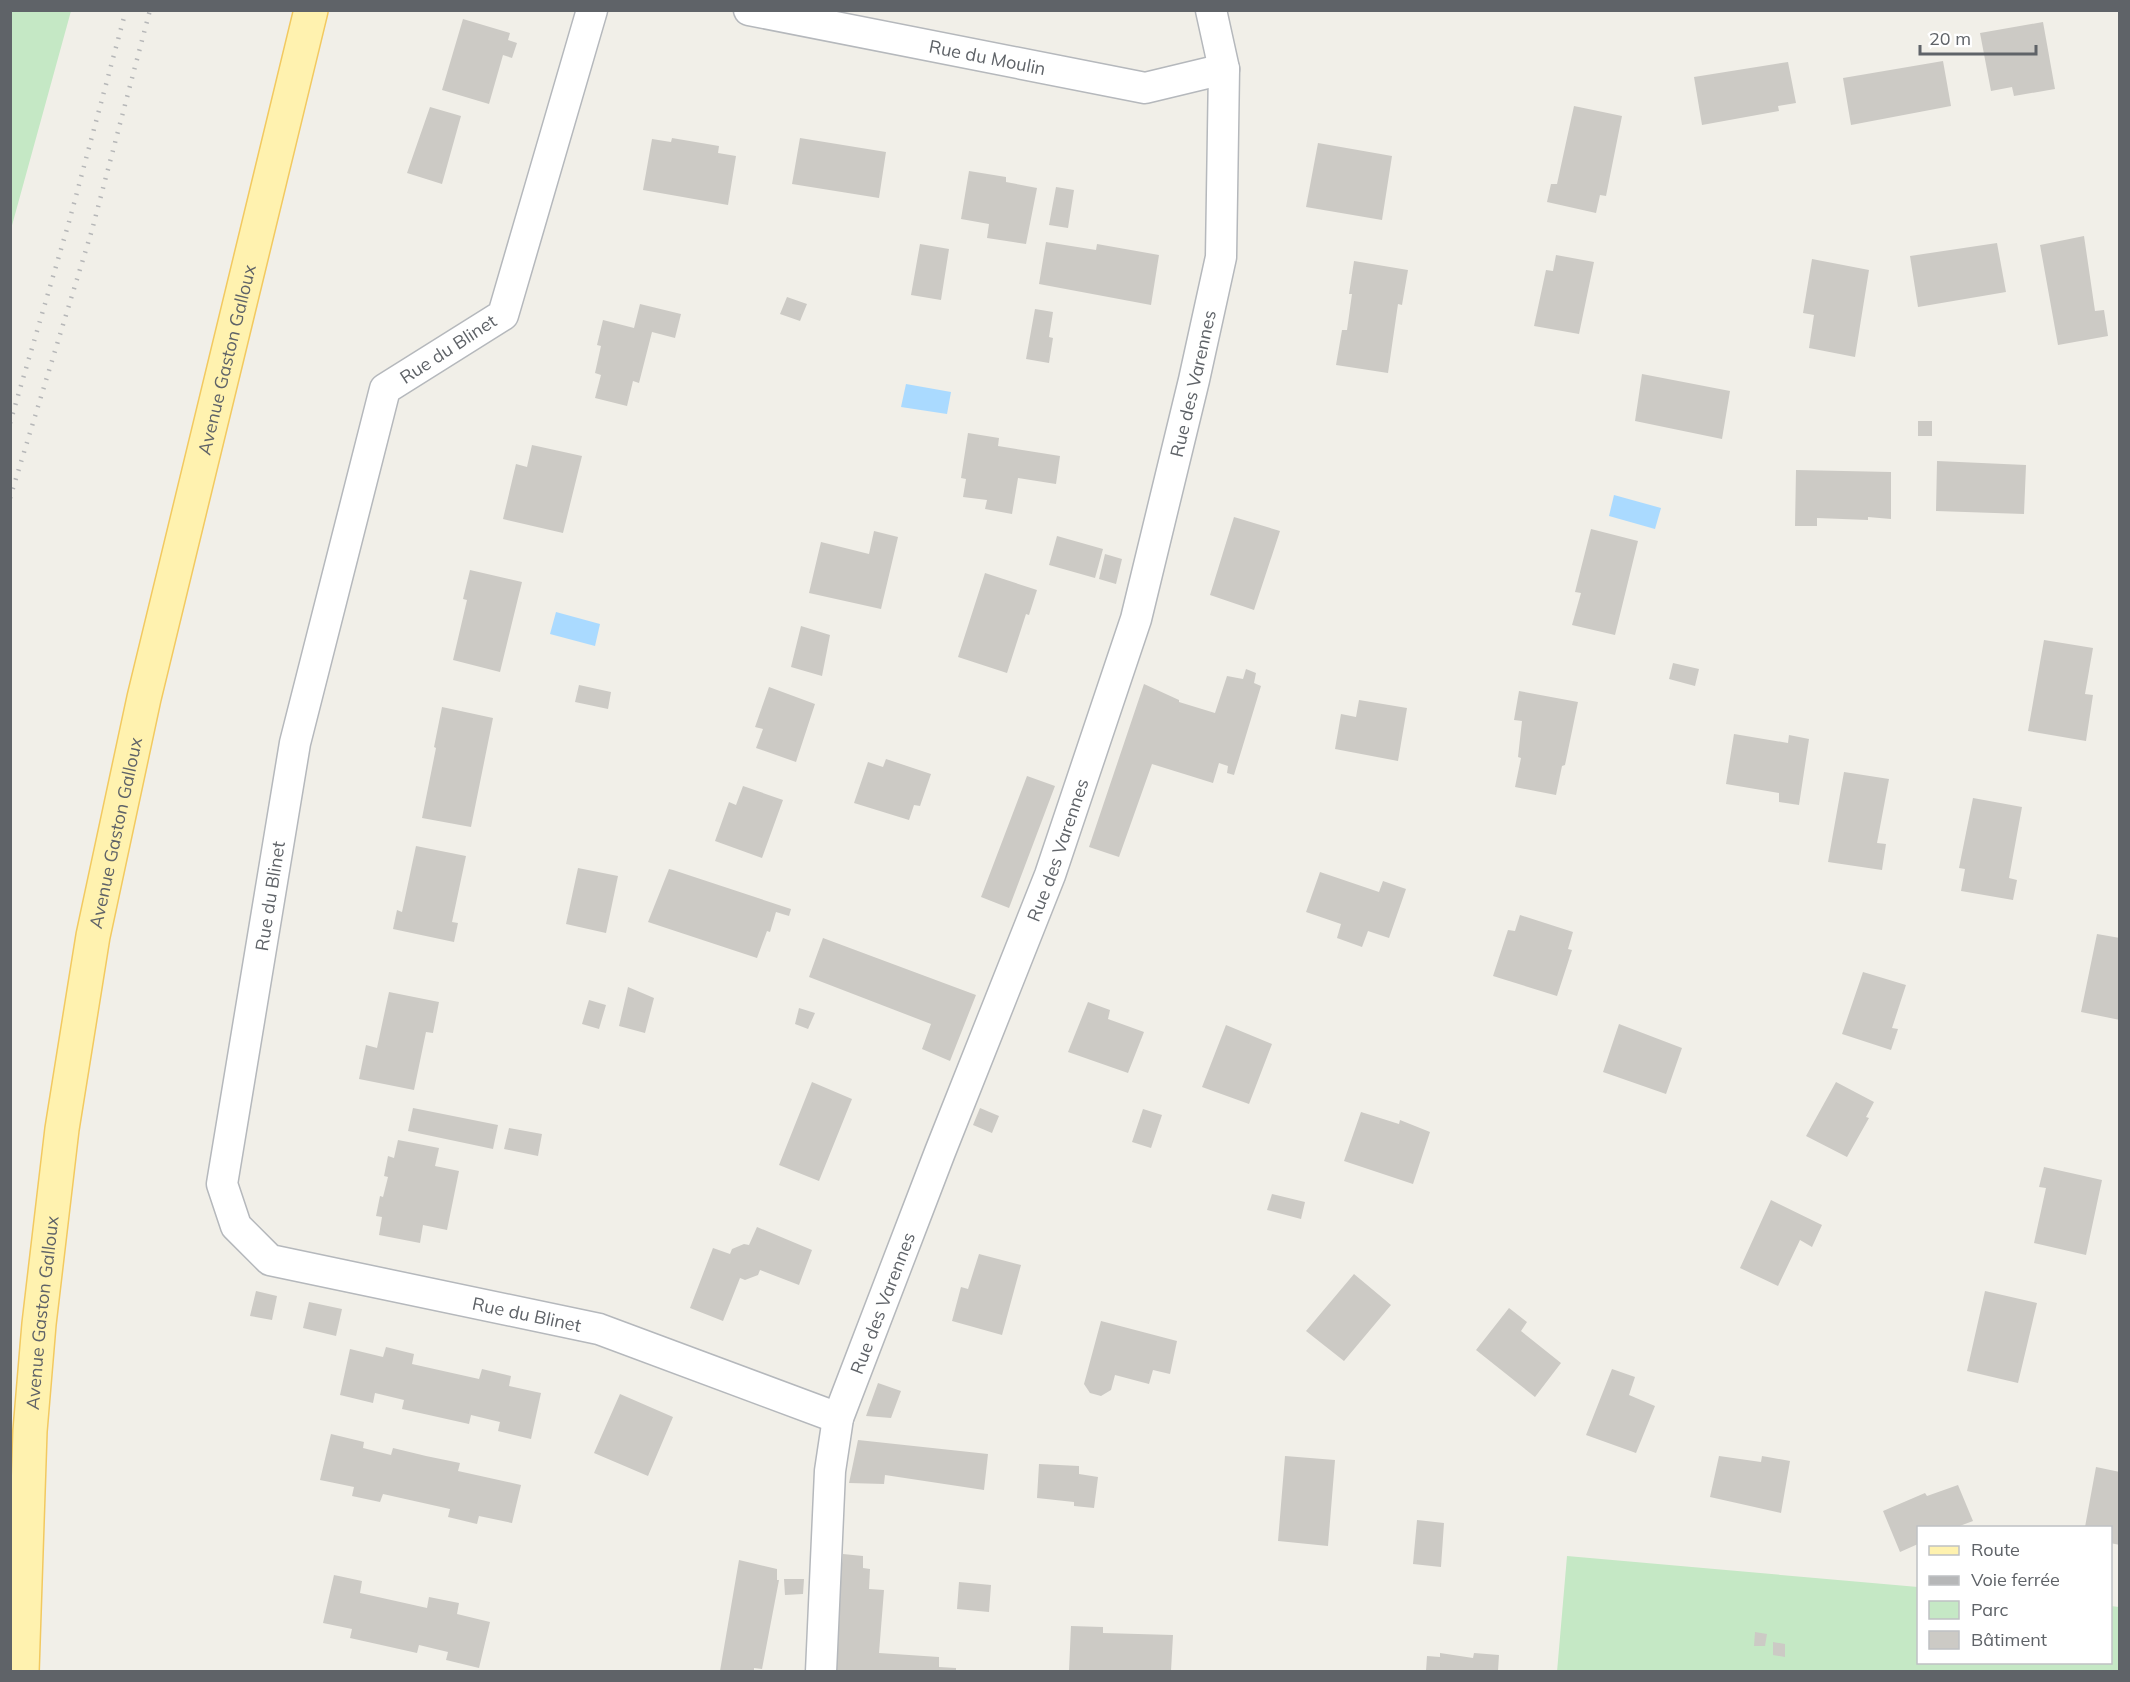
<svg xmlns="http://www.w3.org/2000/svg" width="2130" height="1682" font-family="Mulish,sans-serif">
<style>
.green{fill:#c5e8c5}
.water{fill:#aadaff}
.building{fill:#cccac5}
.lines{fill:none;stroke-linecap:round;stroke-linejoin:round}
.minor-casing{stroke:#b5b8bc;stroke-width:33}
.primary-casing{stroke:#f2c960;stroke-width:36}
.minor{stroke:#fff;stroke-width:30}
.primary{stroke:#fff2af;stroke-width:33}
.rail{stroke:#b6b7b8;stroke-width:4.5;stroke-dasharray:1.5 8;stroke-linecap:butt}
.labels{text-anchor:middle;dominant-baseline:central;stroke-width:5;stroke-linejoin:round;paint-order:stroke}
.street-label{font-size:18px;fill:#5f6368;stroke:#fff}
</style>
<rect width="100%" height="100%" fill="#f1efe8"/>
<path class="green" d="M 11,10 L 71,11 L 11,229 L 10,11 Z
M 1567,1556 L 1918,1587 L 1918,1662 L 2110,1662 L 2111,1606 L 2119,1607 L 2119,1671 L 1557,1672 Z"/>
<path class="water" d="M 906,384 L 951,392 L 947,414 L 901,407 Z
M 1614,495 L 1661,508 L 1655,529 L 1609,516 Z
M 556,612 L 600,624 L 595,646 L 550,634 Z"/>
<path class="building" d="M 463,19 L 510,33 L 508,40 L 517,43 L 512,58 L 503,55 L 489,104 L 442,90 Z
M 2043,22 L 2055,89 L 2014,96 L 2012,87 L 1991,91 L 1980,33 Z
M 1943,61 L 1951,106 L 1851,125 L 1843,78 Z
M 1788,62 L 1796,103 L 1778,106 L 1779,111 L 1702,125 L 1694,77 Z
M 1574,106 L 1622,116 L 1606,196 L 1600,195 L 1596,213 L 1547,202 L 1551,184 L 1557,184 Z
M 430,107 L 461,116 L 442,184 L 407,173 Z
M 672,138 L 719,146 L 718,153 L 736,156 L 728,205 L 643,190 L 652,139 L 671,142 Z
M 800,138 L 886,152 L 879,198 L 792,184 Z
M 1318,143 L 1392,156 L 1382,220 L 1306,207 Z
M 969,171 L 1006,177 L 1006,182 L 1037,188 L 1026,244 L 987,238 L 989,224 L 961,219 Z
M 1056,187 L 1074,190 L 1068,228 L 1049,225 Z
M 2084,236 L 2095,311 L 2104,310 L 2108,336 L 2058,345 L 2040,245 Z
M 1046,242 L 1096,250 L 1097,244 L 1159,255 L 1151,305 L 1039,284 Z
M 1997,243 L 2006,292 L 1918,307 L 1910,256 Z
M 920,244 L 949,249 L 941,300 L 911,295 Z
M 1556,255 L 1594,262 L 1579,334 L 1534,326 L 1546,270 L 1553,271 Z
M 1812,259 L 1869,270 L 1855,357 L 1809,348 L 1814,315 L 1803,313 Z
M 1354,261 L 1408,270 L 1402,305 L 1398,304 L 1388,373 L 1336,365 L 1342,330 L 1347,330 L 1352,294 L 1349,294 Z
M 787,297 L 807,304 L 800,321 L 780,314 Z
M 640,304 L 681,314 L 675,338 L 652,332 L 639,383 L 633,381 L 627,406 L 595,398 L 601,375 L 595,373 L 601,346 L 597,345 L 603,320 L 634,328 Z
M 1035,309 L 1053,312 L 1049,337 L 1053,338 L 1049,363 L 1026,359 Z
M 1642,374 L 1730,391 L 1722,439 L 1635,421 Z
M 1918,421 L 1932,421 L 1932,436 L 1918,436 Z
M 968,433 L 999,438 L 998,446 L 1060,456 L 1056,484 L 1018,478 L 1012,514 L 985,509 L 987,500 L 963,497 L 966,479 L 961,478 Z
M 532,445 L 582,456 L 563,533 L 503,519 L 516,464 L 527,467 Z
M 1937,461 L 2026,465 L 2024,514 L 1936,511 Z
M 1796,470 L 1891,472 L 1891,519 L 1868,517 L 1868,520 L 1817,518 L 1817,526 L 1795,526 Z
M 1234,517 L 1280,531 L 1254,610 L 1210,595 Z
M 1591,529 L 1638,541 L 1615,635 L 1572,625 L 1581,593 L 1575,592 Z
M 874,531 L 898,537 L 881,609 L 809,593 L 821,542 L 869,554 Z
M 1057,536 L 1103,549 L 1095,578 L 1049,565 Z
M 1105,554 L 1122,559 L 1116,584 L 1099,579 Z
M 470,570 L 522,582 L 500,672 L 453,660 L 467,600 L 463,599 Z
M 985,573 L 1037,590 L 1029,615 L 1026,614 L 1007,673 L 958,657 Z
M 801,626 L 830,635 L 822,676 L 791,667 Z
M 2044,640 L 2093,648 L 2085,694 L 2093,695 L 2086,741 L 2028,731 Z
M 1673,663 L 1699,669 L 1695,686 L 1669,679 Z
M 1246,669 L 1256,673 L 1254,683 L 1261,686 L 1234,775 L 1227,773 L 1228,766 L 1219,763 L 1213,783 L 1152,764 L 1119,857 L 1089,847 L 1144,684 L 1179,700 L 1179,702 L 1215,713 L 1227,676 L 1243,679 Z
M 579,685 L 611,692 L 608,709 L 575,702 Z
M 769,687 L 815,704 L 796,762 L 756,748 L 763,729 L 755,727 Z
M 1519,691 L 1578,702 L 1565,765 L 1562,766 L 1556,795 L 1515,787 L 1521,758 L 1518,757 L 1522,721 L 1514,720 Z
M 1359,700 L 1407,708 L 1398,761 L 1335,749 L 1341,714 L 1356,717 Z
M 442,707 L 493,718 L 471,827 L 422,818 L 436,748 L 434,747 Z
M 1734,734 L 1788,743 L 1789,735 L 1809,739 L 1799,805 L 1779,802 L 1779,793 L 1726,784 Z
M 886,759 L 931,774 L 920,806 L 914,805 L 909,820 L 854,803 L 868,762 L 883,767 Z
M 1844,772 L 1889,779 L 1877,843 L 1886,844 L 1882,870 L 1828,862 Z
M 1027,776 L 1055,786 L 1009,908 L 981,897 Z
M 743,786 L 783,800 L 762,858 L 715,841 L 729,802 L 736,805 Z
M 1973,798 L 2022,807 L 2009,878 L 2017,880 L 2013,900 L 1961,891 L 1965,869 L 1959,868 Z
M 416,846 L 466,856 L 452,922 L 458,923 L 454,942 L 393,929 L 397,910 L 402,912 Z
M 578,868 L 618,876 L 606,933 L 566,924 Z
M 669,869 L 673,870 L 791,909 L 789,916 L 776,912 L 770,932 L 767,931 L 757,958 L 648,922 Z
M 1320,872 L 1379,892 L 1383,881 L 1406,889 L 1389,938 L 1368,931 L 1362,947 L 1337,938 L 1341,924 L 1306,912 Z
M 1520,915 L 1573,932 L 1568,949 L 1572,950 L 1557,996 L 1493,976 L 1508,930 L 1515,931 Z
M 2097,934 L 2120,938 L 2120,1020 L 2081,1012 Z
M 823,938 L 976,995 L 950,1061 L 922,1049 L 931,1024 L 809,977 Z
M 1863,972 L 1906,985 L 1892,1028 L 1898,1029 L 1891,1050 L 1842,1034 Z
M 628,987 L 654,998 L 645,1033 L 619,1026 Z
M 389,992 L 439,1002 L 433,1033 L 426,1032 L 414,1090 L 359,1079 L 366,1045 L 377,1048 Z
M 589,1000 L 606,1005 L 599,1029 L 582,1024 Z
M 1088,1002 L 1110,1010 L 1108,1019 L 1144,1032 L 1128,1073 L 1068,1052 Z
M 799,1008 L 815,1013 L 808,1029 L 795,1024 Z
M 1619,1024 L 1682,1048 L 1666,1094 L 1603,1072 Z
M 1226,1025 L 1272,1044 L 1249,1104 L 1202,1087 Z
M 812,1082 L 852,1099 L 819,1181 L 779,1165 Z
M 1836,1082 L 1874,1102 L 1866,1117 L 1869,1118 L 1847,1157 L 1806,1136 Z
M 413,1108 L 498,1125 L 493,1149 L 408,1131 Z
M 980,1108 L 999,1116 L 992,1133 L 973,1125 Z
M 1143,1109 L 1162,1115 L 1151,1148 L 1132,1142 Z
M 1361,1112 L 1399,1124 L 1400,1120 L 1430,1132 L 1413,1184 L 1344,1161 Z
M 509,1128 L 542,1134 L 538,1156 L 504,1149 Z
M 398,1140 L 439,1148 L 435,1166 L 459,1171 L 447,1230 L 423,1225 L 420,1243 L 379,1235 L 382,1217 L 376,1216 L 380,1196 L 383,1197 L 388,1177 L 384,1176 L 388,1156 L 394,1158 Z
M 2044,1167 L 2102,1180 L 2086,1255 L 2034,1243 L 2046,1188 L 2039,1187 Z
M 1272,1194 L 1305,1202 L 1301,1219 L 1267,1210 Z
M 1771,1200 L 1822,1225 L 1812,1247 L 1800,1240 L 1778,1286 L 1740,1268 Z
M 757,1227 L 812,1250 L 799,1285 L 760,1270 L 758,1275 L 745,1280 L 740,1278 L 723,1321 L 690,1308 L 713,1248 L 730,1254 L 732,1249 L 744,1244 L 749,1245 Z
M 979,1254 L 1021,1265 L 1002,1335 L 952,1321 L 961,1287 L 968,1289 Z
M 1354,1274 L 1391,1305 L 1344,1361 L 1306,1331 Z
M 256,1291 L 277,1296 L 272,1320 L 250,1316 Z
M 1985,1291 L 2037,1303 L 2018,1383 L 1967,1371 Z
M 309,1302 L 342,1309 L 336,1336 L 303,1328 Z
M 1509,1308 L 1527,1322 L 1521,1331 L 1561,1363 L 1535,1397 L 1476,1350 Z
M 1101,1321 L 1177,1341 L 1170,1374 L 1153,1370 L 1149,1384 L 1115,1375 L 1111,1390 L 1101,1396 L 1090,1393 L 1084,1384 Z
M 386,1347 L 414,1354 L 412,1364 L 479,1379 L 482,1369 L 511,1376 L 509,1386 L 541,1393 L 531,1439 L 498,1431 L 500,1422 L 471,1415 L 469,1424 L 402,1409 L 404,1400 L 375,1393 L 373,1403 L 340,1395 L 350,1349 L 383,1357 Z
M 1612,1369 L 1635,1377 L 1629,1395 L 1655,1406 L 1636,1453 L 1586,1435 Z
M 878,1383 L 901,1391 L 891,1418 L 866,1416 Z
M 620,1394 L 673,1417 L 648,1476 L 594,1453 Z
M 331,1434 L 364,1442 L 363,1448 L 391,1455 L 393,1448 L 426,1456 L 460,1463 L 458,1471 L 521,1485 L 512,1523 L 479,1516 L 477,1524 L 448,1517 L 450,1509 L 383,1494 L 380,1502 L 352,1496 L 354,1487 L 320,1480 Z
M 858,1440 L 988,1454 L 984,1490 L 885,1475 L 884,1484 L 849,1483 Z
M 1285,1456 L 1335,1460 L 1328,1546 L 1278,1541 Z
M 1719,1456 L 1761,1462 L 1762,1456 L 1790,1461 L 1781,1513 L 1710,1497 Z
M 1039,1464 L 1079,1466 L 1079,1474 L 1098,1477 L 1094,1508 L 1074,1506 L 1074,1502 L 1037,1498 Z
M 2096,1467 L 2120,1472 L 2120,1545 L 2110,1543 L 2110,1527 L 2085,1527 Z
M 1958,1485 L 1973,1521 L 1957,1527 L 1918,1527 L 1918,1544 L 1900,1552 L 1883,1511 L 1925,1493 L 1927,1496 Z
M 1417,1520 L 1444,1523 L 1441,1567 L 1413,1564 Z
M 843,1554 L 863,1556 L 863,1568 L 870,1569 L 869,1589 L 884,1590 L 879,1653 L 939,1657 L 939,1667 L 956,1668 L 956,1671 L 834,1671 L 835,1633 Z
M 739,1560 L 777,1569 L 777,1580 L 779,1580 L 762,1669 L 754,1668 L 754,1671 L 720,1671 Z
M 334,1575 L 362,1581 L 360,1593 L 427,1608 L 429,1597 L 459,1603 L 457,1614 L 490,1622 L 479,1668 L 446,1660 L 448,1652 L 419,1645 L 417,1653 L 350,1638 L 352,1629 L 323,1623 Z
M 784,1579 L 804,1579 L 803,1594 L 785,1595 Z
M 959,1582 L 991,1585 L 989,1612 L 957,1609 Z
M 1071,1626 L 1103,1627 L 1103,1633 L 1173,1635 L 1171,1671 L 1069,1671 Z
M 1755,1632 L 1767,1634 L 1765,1646 L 1754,1646 Z
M 1773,1642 L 1785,1644 L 1785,1657 L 1773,1655 Z
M 1440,1653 L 1473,1658 L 1474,1653 L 1499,1655 L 1498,1671 L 1426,1671 L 1427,1656 L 1440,1657 Z"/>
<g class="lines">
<defs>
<g id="minor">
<path id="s1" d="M 592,10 L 503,315 L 385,389 L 295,743 L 222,1184 L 236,1226 L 270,1260 L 599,1329 L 838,1418"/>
<path id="s2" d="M 749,10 L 1145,88 L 1224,69"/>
<path id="s3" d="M 821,1672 L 830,1471 L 838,1418 L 940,1152 L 1050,875 L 1136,619 L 1194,380 L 1221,257 L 1224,69 L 1211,10"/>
</g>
<g id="primary">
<path id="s4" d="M 22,1672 L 30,1431 L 39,1324 L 62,1129 L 93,936 L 144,698 L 311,10"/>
</g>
</defs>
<use href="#minor" class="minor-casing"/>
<use href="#primary" class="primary-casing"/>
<use href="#minor" class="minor"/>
<use href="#primary" class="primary"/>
<path class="rail" d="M 10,423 L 69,222 L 126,10
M 10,498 L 92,230 L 150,10"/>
</g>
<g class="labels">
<g class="street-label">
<text stroke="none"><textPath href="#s2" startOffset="243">Rue du Moulin</textPath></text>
<text transform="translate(448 349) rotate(-33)">Rue du Blinet</text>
<text stroke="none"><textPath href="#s4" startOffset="1332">Avenue Gaston Galloux</textPath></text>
<text stroke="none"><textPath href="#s3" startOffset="1350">Rue des Varennes</textPath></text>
<text stroke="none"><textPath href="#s4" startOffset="846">Avenue Gaston Galloux</textPath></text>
<text stroke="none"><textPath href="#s3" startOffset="864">Rue des Varennes</textPath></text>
<text transform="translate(270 896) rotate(-81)">Rue du Blinet</text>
<text stroke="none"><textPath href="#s3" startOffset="378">Rue des Varennes</textPath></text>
<text stroke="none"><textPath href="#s4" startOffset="360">Avenue Gaston Galloux</textPath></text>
<text stroke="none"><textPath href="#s1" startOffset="1624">Rue du Blinet</textPath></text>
</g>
</g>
<rect width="2130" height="1682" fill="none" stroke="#5f6368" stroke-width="24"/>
<rect x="1917" y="1526" width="195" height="138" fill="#ffffff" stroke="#bfc1c3" stroke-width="1.5"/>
<rect x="1929" y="1546" width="30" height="9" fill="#fff2af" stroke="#bfc1c3" stroke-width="1.5"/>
<text x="1971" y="1556" font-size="18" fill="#5f6368">Route</text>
<rect x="1929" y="1576" width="30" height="9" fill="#b6b7b8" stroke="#bfc1c3" stroke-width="1.5"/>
<text x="1971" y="1586" font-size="18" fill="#5f6368">Voie ferrée</text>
<rect x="1929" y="1601" width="30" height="18" fill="#c5e8c5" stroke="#bfc1c3" stroke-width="1.5"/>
<text x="1971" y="1616" font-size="18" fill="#5f6368">Parc</text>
<rect x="1929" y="1631" width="30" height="18" fill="#cccac5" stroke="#bfc1c3" stroke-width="1.5"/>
<text x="1971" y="1646" font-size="18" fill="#5f6368">Bâtiment</text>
<path d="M1920 45v9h116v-9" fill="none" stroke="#5f6368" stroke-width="3"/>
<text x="1929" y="45" font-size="18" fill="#5f6368" stroke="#ffffff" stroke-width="4.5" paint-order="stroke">20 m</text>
</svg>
